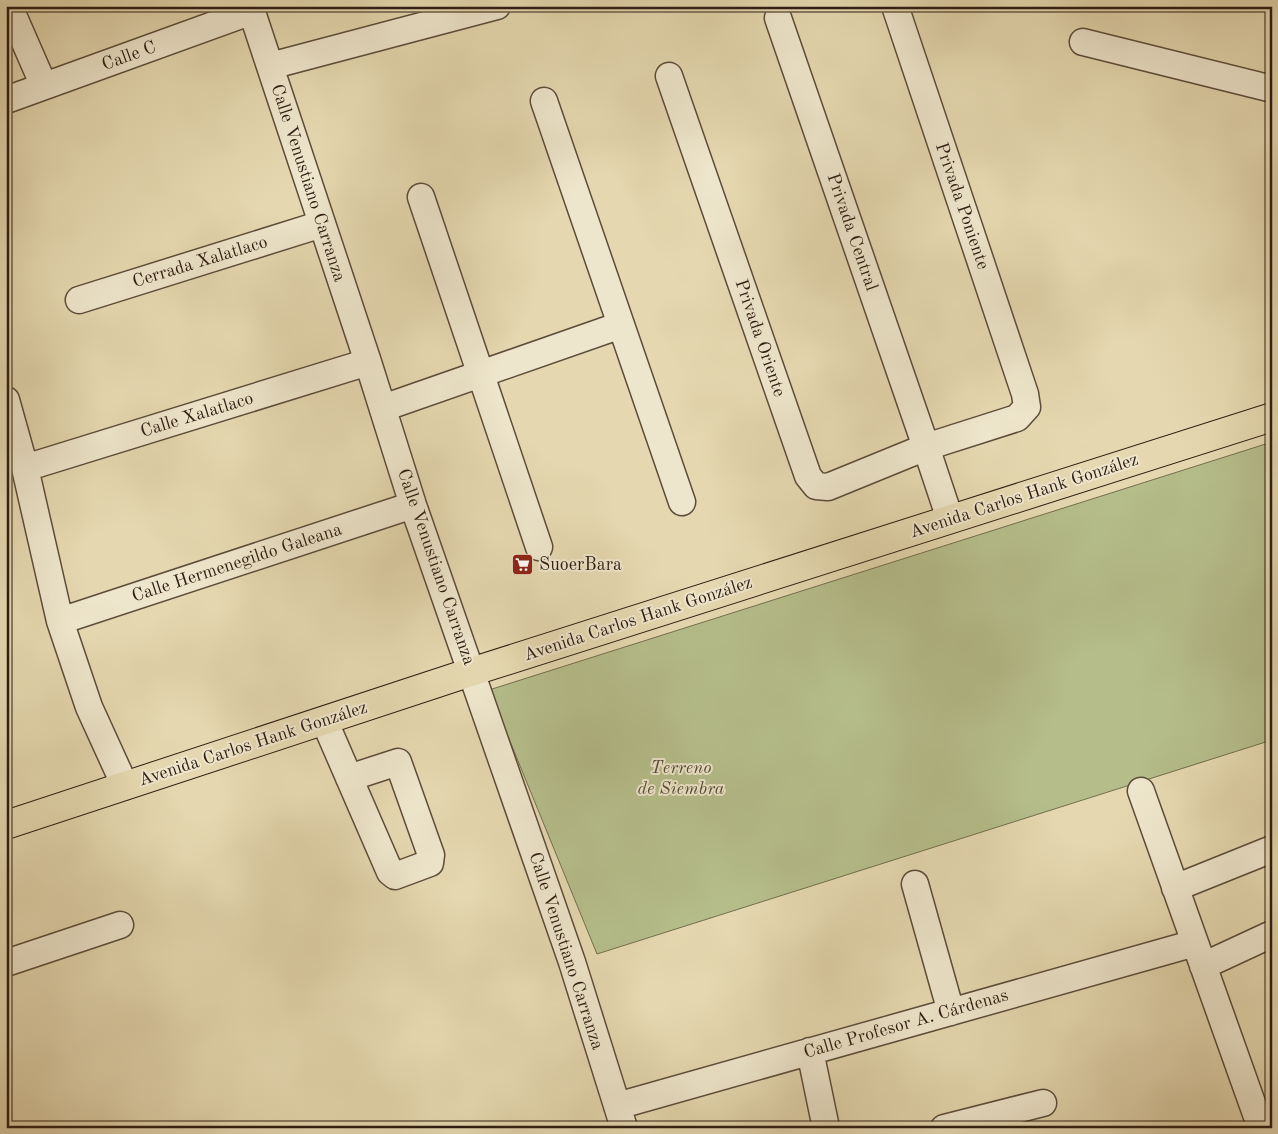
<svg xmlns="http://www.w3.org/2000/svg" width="1278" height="1134" font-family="'Old Standard TT',serif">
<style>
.green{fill:#b5be8b;stroke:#726e4f}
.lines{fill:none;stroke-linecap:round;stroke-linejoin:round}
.minor-casing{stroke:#5c4c3a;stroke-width:29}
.major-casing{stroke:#2e1d13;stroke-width:30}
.minor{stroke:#eee6cc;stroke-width:26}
.major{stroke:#e5d8b0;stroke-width:28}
.labels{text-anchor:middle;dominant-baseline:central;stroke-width:4;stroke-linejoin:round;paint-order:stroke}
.street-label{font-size:18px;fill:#2e1d13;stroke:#eee6cc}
.poi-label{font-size:18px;fill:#2e1d13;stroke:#eee6cc;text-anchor:start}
.park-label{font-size:18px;font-style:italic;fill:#564d37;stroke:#eee6cc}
</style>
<rect width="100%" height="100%" fill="#e5d8b0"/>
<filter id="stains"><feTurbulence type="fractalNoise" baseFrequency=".004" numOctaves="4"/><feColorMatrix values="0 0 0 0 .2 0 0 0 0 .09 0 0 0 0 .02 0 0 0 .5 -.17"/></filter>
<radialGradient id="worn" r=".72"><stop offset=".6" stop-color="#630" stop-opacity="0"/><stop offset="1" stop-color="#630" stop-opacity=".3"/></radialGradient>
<path class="green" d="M 1272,442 L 1272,740 L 597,954 L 489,690 Z"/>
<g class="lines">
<defs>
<path id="minor" d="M 9,6 L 44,86
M 250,6 L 368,362 L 413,505 L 572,962 L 624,1128
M 778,18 L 926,447 L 950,519
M 1083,42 L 1272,89
M 270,66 L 497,6
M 669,76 L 808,476 L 816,486 L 828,487 L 926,447 L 1017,418 L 1027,407 L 1025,394 L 895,6
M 6,100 L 252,11
M 544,101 L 682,502
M 421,197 L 539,547
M 79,300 L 322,224
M 6,400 L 25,468 L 60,621 L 89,707 L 125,786
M 383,408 L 621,325
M 25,468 L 368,362
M 60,621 L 413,505
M 324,720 L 390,872 L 395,876 L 430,863 L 431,855 L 398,762 L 349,778
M 1141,791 L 1261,1128
M 915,884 L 951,1012
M 1175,888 L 1272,849
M 6,963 L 120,925
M 1203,966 L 1272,934
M 810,1051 L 826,1128
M 617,1106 L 1195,943
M 944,1128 L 1043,1103"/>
<path id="major" d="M 6,825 L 471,672 L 1272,417"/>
</defs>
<use href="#minor" class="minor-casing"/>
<use href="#major" class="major-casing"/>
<use href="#minor" class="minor"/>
<use href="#major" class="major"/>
</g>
<defs>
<symbol id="supermarket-square" viewBox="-11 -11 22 22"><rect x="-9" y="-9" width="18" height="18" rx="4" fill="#8f2418" stroke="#eee6cc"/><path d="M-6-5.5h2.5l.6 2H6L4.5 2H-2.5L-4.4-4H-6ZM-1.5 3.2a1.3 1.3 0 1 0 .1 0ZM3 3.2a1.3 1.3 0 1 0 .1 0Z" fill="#fff"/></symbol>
</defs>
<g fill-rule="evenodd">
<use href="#supermarket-square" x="510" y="552" width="25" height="25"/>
</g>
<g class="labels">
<g class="street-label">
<text transform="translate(129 56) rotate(-20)">Calle C</text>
<text transform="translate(308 183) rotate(72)">Calle Venustiano Carranza</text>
<text transform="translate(962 206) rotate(71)">Privada Poniente</text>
<text transform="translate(852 232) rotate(71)">Privada Central</text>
<text transform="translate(200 262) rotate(-17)">Cerrada Xalatlaco</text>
<text transform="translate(760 338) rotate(71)">Privada Oriente</text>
<text transform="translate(197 415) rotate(-17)">Calle Xalatlaco</text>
<text transform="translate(1024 496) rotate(-18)">Avenida Carlos Hank González</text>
<text transform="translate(237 563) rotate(-18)">Calle Hermenegildo Galeana</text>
<text transform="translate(436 567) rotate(71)">Calle Venustiano Carranza</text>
<text transform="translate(638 619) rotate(-18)">Avenida Carlos Hank González</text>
<text transform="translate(253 744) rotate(-18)">Avenida Carlos Hank González</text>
<text transform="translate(566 951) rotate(72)">Calle Venustiano Carranza</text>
<text transform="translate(906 1024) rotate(-16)">Calle Profesor A. Cárdenas</text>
</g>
<g class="poi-label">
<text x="539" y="565">SuoerBara</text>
</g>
<g class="park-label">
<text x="681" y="768">Terreno<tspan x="681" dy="21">de Siembra</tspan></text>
</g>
</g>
<rect width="1278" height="1134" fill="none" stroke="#e5d8b0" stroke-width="25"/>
<rect x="8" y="8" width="1263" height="1119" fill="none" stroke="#2e1d13" stroke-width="2.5"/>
<rect x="12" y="12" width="1253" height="1109" fill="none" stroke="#2e1d13"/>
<rect width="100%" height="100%" filter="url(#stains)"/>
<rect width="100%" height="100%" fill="url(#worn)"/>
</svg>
